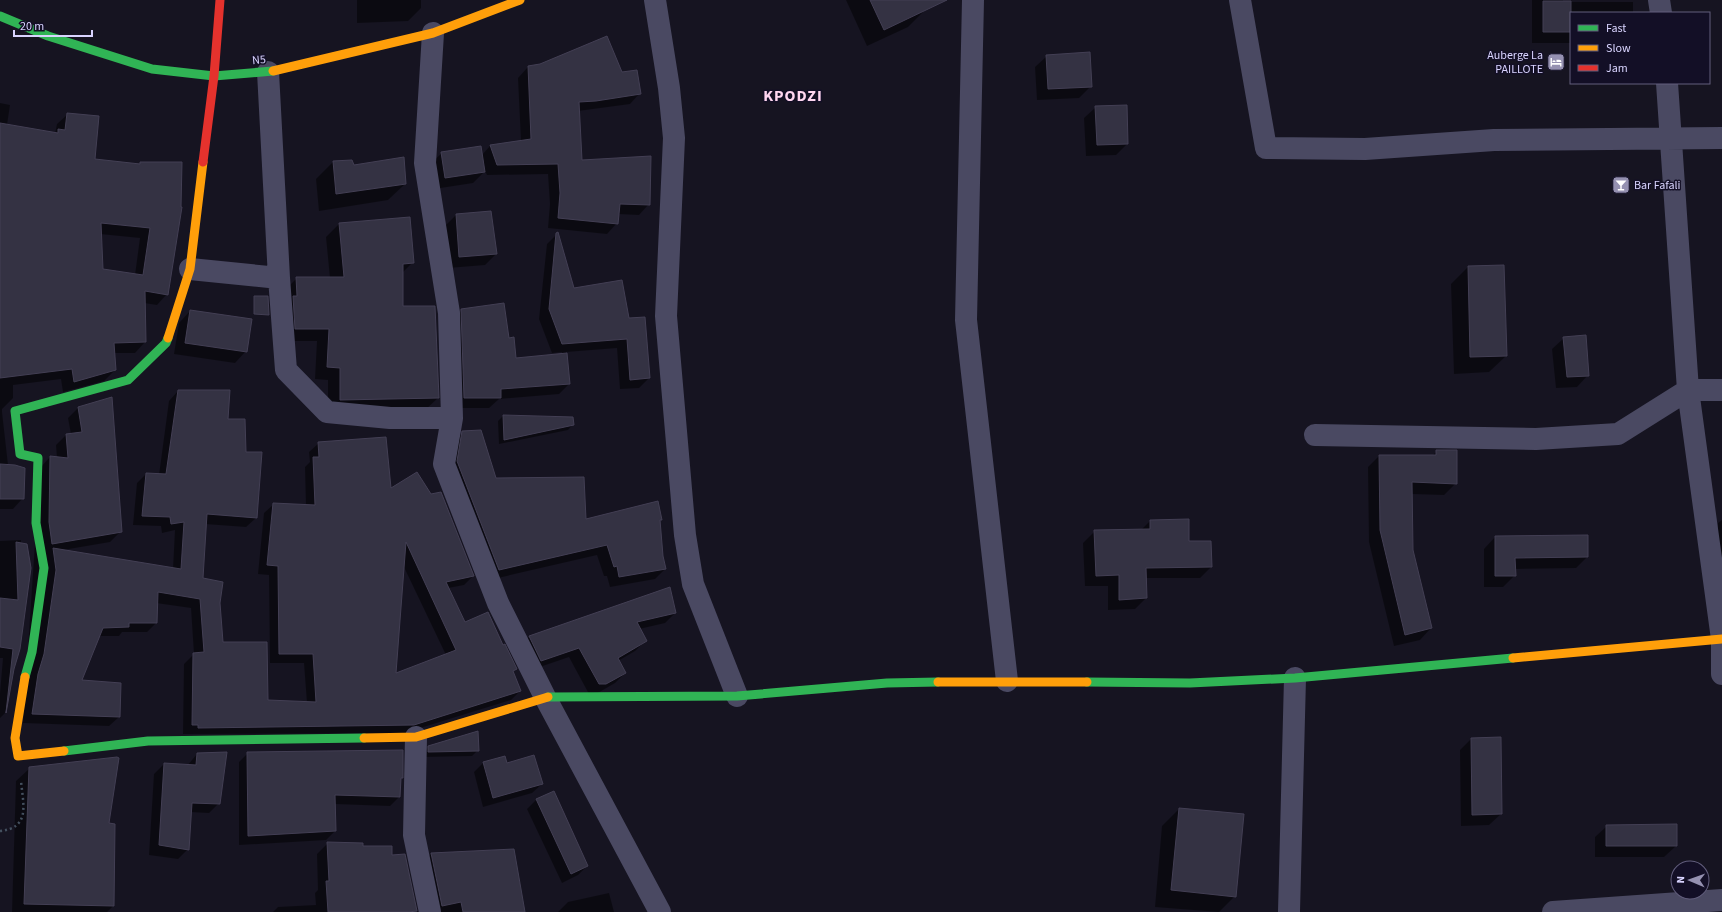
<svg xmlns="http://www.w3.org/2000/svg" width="1722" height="912" font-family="'Source Sans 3',sans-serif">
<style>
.shadow{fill:#0007;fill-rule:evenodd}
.building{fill:#343243;stroke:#433f54;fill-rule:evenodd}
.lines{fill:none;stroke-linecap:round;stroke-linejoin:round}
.path{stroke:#44505f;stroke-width:2.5;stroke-dasharray:2 3;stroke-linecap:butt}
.street{stroke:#4a4962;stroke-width:22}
.fast{stroke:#30b455;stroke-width:9}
.slow{stroke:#ff9f0a;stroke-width:9}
.jam{stroke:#e5322d;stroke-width:9}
.labels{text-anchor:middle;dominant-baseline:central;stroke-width:3;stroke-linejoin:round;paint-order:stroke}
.poi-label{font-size:12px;fill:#d9d4ff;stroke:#130f26;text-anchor:end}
.street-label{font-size:12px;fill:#d9d4ff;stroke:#130f26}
.district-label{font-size:16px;font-weight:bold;letter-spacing:1px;fill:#ffd6f0;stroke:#130f26}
</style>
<rect width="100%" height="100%" fill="#161421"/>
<path class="shadow" d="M 357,0 L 421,0 L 421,8 L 408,21 L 357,23 Z
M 846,0 L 920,0 L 925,10 L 908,27 L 867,46 Z
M 1532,0 L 1563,0 L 1563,2 L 1633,2 L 1633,13 L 1571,13 L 1571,43 L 1532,43 Z
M 1047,56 L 1091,86 L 1079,98 L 1037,100 L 1035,67 Z
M 528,67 L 622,73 L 640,93 L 630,104 L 578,111 L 581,161 L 649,204 L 639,215 L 618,214 L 617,223 L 607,234 L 548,228 L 550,204 L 548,174 L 487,175 L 485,171 L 473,183 L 434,189 L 430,164 L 442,153 L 482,155 L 490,146 L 521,141 L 518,78 Z
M 0,103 L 10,105 L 7,125 L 55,134 L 57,124 L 68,114 L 94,160 L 139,165 L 141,163 L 167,294 L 157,305 L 144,303 L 145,342 L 135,353 L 113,353 L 115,370 L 104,381 L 63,392 L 61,379 L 13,385 L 13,398 L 2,409 L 2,412 L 8,465 L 23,498 L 13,509 L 0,509 ZM 100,234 L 140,238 L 135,275 L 102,270 Z
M 1096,107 L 1127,144 L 1116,155 L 1086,156 L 1084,118 Z
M 333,162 L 405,184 L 388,200 L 319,211 L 316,179 Z
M 456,215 L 496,254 L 485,265 L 448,268 L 445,226 Z
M 409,219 L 413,262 L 402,273 L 402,307 L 438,398 L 425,410 L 328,412 L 328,380 L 315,379 L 317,341 L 283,341 L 284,291 L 297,278 L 330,278 L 326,237 L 339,224 Z
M 557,234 L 573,289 L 629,319 L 649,378 L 639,388 L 620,389 L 617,348 L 566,352 L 569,384 L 559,394 L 499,399 L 489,408 L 454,408 L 451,321 L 462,310 L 509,339 L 516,359 L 562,354 L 562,352 L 552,353 L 539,319 L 547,244 Z
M 1468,267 L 1506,356 L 1489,372 L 1454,374 L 1451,284 Z
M 190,311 L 246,351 L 235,363 L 174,354 L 179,323 Z
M 1564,338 L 1588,375 L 1577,387 L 1556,388 L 1552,349 Z
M 178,391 L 226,420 L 245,453 L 256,518 L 246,527 L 205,524 L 202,579 L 219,603 L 222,643 L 267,701 L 307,703 L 304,663 L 270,663 L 269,575 L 258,574 L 264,513 L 274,504 L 306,506 L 305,467 L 310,462 L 309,452 L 319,443 L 390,490 L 473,576 L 464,585 L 448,588 L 464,623 L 502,646 L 516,669 L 512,673 L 520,691 L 511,700 L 404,733 L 183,734 L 184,664 L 194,654 L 191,608 L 156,603 L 156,623 L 147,632 L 122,632 L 119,636 L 98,636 L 81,681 L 119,717 L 109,726 L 23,723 L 40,468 L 50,457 L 57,458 L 56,445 L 66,435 L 71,434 L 68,418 L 78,408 L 120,532 L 110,542 L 63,550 L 173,569 L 175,530 L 162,533 L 161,526 L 133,525 L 137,483 L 146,474 L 159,475 L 169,401 ZM 403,565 L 446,655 L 395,675 Z
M 503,416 L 573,424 L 568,430 L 499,444 L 498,421 Z
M 463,432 L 495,479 L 585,520 L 661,520 L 659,521 L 662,556 L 665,569 L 655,579 L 610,587 L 607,576 L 604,576 L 597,555 L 489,580 L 448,472 L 453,442 Z
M 1437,451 L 1456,483 L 1444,495 L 1412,494 L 1412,550 L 1431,628 L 1420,640 L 1394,646 L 1369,542 L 1368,467 L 1379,456 L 1432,456 Z
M 1151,520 L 1188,542 L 1211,567 L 1200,578 L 1145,578 L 1146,598 L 1135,609 L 1108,610 L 1108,586 L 1085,586 L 1083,543 L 1095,531 L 1141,530 Z
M 1722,520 L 1722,559 L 1718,558 L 1718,523 Z
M 1495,537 L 1587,557 L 1576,568 L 1515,569 L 1515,575 L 1503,587 L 1484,587 L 1484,549 Z
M 21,540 L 21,544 L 26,545 L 13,669 L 5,713 L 0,718 L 0,693 L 3,658 L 0,658 L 0,541 Z
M 670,589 L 675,613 L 665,623 L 639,629 L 645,641 L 635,651 L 618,661 L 625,673 L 615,683 L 596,694 L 589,694 L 569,657 L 531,670 L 519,647 L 529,637 Z
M 1500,738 L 1501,814 L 1489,825 L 1461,826 L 1460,750 L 1471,739 Z
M 429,747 L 478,750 L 472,756 L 423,757 L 423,753 Z
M 248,753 L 402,778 L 400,780 L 399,797 L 390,806 L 335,804 L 335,831 L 326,840 L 239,845 L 239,762 Z
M 197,754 L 219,803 L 209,813 L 190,812 L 188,849 L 178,859 L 149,855 L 154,774 L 164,764 L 187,766 Z
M 504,757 L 506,765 L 542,784 L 532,793 L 483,807 L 474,772 L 483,763 Z
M 30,768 L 113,906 L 107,912 L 12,912 L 16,781 Z
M 553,792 L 587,866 L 578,875 L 562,883 L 527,809 L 536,800 Z
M 1179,809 L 1235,896 L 1219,912 L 1155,907 L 1162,826 Z
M 1607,826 L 1676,846 L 1664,857 L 1595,857 L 1595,837 Z
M 328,843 L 362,847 L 416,910 L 414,912 L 273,912 L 278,907 L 316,905 L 315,893 L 318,890 L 317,854 Z
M 495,851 L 502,912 L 429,912 L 420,865 L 431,854 Z
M 609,893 L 614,912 L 558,912 L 568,902 Z"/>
<path class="building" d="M 870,0 L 947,0 L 884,30 Z
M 1543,1 L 1571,1 L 1571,32 L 1543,32 Z
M 607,36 L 622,72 L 637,70 L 641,94 L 596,101 L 579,102 L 582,160 L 651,156 L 650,205 L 620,204 L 618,224 L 558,218 L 560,193 L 558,164 L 497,165 L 490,145 L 531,139 L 528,66 L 540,64 Z
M 1090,52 L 1092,87 L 1048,89 L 1046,55 Z
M 1127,105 L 1128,144 L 1097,145 L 1095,106 Z
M 67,113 L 99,116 L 95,159 L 140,164 L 140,162 L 182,162 L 181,207 L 182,207 L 168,295 L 145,291 L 146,342 L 114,343 L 116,370 L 74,382 L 72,369 L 0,378 L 0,123 L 58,133 L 58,129 L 65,130 ZM 101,223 L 150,228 L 143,275 L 103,269 Z
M 481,146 L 485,172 L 445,178 L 441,152 Z
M 404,157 L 406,184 L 336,194 L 333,161 L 352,160 L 354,165 Z
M 491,211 L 497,254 L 459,257 L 456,214 Z
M 410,217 L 414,263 L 403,264 L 403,306 L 435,306 L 439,398 L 340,400 L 340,368 L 327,367 L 329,329 L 295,329 L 293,296 L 297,296 L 296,277 L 344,277 L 339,223 Z
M 558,232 L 574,288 L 622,280 L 629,318 L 645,317 L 650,378 L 630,380 L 627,339 L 562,344 L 549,309 L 556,233 Z
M 1504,265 L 1507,356 L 1470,357 L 1468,266 Z
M 254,296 L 268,296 L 269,315 L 254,314 Z
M 504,303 L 509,338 L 514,337 L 516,358 L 567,353 L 570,384 L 501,389 L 501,398 L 464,398 L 461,309 Z
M 190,310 L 252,319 L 247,352 L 185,343 Z
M 1586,335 L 1589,376 L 1567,377 L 1563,337 Z
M 178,390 L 230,390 L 228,419 L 245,419 L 246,452 L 262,452 L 257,518 L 207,514 L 203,578 L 223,582 L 220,603 L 223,642 L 267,642 L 268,700 L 316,702 L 313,654 L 279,654 L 278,566 L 267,565 L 273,503 L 315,505 L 313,457 L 319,457 L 318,442 L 386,437 L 391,488 L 417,472 L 431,494 L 441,492 L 474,576 L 446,582 L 465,622 L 488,612 L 503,645 L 505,644 L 517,669 L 513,671 L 521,691 L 414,725 L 198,728 L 198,725 L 192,725 L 193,653 L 204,652 L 200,599 L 158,592 L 157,623 L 129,623 L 129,627 L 103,628 L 82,680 L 121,683 L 120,717 L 32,714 L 38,674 L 44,654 L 56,570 L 53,548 L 181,569 L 184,522 L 171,524 L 170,517 L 142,516 L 146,473 L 166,474 ZM 406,542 L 456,650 L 396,673 Z
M 112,397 L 122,532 L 52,544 L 49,522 L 50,456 L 68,458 L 66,434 L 82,432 L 78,407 Z
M 503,415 L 573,417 L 574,425 L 504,440 Z
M 481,430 L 496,478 L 584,477 L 586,519 L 658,501 L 662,520 L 660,520 L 663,556 L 666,569 L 619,577 L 617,566 L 614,567 L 607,545 L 499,570 L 457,461 L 462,431 Z
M 1436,450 L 1457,450 L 1457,484 L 1412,482 L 1413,550 L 1432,628 L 1405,635 L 1380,530 L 1379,455 L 1436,455 Z
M 0,464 L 15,465 L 25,468 L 24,499 L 0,499 Z
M 1189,519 L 1189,541 L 1211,541 L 1212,567 L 1146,568 L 1147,598 L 1119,600 L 1119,575 L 1096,576 L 1094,530 L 1150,529 L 1150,520 Z
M 1588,535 L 1588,557 L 1515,558 L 1516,576 L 1495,576 L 1495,536 Z
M 16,542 L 27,544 L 31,568 L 20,649 L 14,669 L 6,713 L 13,649 L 0,647 L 0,598 L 18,600 Z
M 670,587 L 676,613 L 637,622 L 647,641 L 618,658 L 626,673 L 606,684 L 599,684 L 579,648 L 541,661 L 529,636 Z
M 478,731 L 479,751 L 428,752 L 428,746 Z
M 1501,737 L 1502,814 L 1472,815 L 1471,738 Z
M 403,750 L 403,778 L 401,778 L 400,797 L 335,795 L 336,831 L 248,836 L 247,752 Z
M 227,752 L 220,804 L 192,803 L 189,850 L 159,845 L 164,763 L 196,765 L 197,753 Z
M 534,755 L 543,784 L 493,798 L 483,762 L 505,756 L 507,763 Z
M 117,757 L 119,758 L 109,823 L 115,824 L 114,906 L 24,904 L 29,767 Z
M 554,791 L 588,866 L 571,874 L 536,799 Z
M 1179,808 L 1244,814 L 1236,897 L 1171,890 Z
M 1677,824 L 1677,846 L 1606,846 L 1606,825 Z
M 327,842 L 363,843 L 363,846 L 392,846 L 392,855 L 405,854 L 417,911 L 408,912 L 328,912 L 326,881 L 329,881 Z
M 514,849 L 525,912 L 463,912 L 461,902 L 442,906 L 431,853 Z"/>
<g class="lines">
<path class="path" d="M 0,831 C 31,828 23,804 21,781"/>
<path class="street" d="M 655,0 L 669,88 L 674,138 L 666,316 L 685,535 L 693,584 L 737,696
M 973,0 L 966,320 L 1007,681
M 1240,0 L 1266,148 L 1365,149 L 1494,140 L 1722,138
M 1659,0 L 1661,13
M 433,33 L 425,163 L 449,313 L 452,418
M 268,72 L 279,278 L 286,370 L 327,412 L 390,418 L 452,418 L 444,464 L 498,603 L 545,697 L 660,912
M 1667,83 L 1688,390 L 1722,639 L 1722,674
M 190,269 L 279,278
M 1315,435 L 1536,439 L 1618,434 L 1688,390 L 1722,390
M 416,737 L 414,835 L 430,912
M 1289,912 L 1295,678
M 1553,912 L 1722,900"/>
<path class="fast" d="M 0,16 L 48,36 L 152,69 L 214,76 L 273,71
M 25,677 L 32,652 L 44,568 L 36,523 L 38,458 L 20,454 L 15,411 L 128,380 L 166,343 L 168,338
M 1087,682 L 1190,683 L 1295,678 L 1513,658
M 548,697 L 737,696 L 887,683 L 938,682
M 64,751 L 148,741 L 364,738"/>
<path class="slow" d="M 273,71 L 433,33 L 520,0
M 168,338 L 190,269 L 203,162
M 1513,658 L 1722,639
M 25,677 L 15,738 L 18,756 L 64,751
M 938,682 L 1087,682
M 364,738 L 416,737 L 548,697"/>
<path class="jam" d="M 203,162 L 214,76 L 220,0"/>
</g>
<defs>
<symbol id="hotel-square" viewBox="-11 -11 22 22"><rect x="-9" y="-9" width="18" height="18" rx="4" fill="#9591b1" stroke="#130f26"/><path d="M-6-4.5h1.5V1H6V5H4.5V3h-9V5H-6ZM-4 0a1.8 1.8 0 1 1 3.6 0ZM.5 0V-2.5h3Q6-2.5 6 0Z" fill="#fff"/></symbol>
<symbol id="bar-square" viewBox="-11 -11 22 22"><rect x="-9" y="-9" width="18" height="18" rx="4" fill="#9591b1" stroke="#130f26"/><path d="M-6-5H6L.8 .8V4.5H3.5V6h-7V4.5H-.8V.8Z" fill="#fff"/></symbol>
</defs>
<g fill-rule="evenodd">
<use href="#hotel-square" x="1546" y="52" width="20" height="20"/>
<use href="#bar-square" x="1611" y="175" width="20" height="20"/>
</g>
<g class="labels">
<g class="poi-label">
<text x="1543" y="55">Auberge La<tspan x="1543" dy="14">PAILLOTE</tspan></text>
<text x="1634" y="185" text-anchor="start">Bar Fafali</text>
</g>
<g class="street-label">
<text transform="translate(259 60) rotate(-6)">N5</text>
</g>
<g class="district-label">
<text x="793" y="96">KPODZI</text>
</g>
</g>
<rect x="1570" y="12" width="140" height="72" fill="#130f26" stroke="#625e7d"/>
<rect x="1578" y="25" width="20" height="6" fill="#30b455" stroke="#625e7d"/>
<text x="1606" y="32" font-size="12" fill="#d9d4ff">Fast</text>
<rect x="1578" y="45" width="20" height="6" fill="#ff9f0a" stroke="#625e7d"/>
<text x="1606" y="52" font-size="12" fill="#d9d4ff">Slow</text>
<rect x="1578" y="65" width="20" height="6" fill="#e5322d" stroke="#625e7d"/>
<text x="1606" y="72" font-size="12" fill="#d9d4ff">Jam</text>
<g transform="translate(1690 880) rotate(272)"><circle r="19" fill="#130f26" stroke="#625e7d"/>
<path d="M0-3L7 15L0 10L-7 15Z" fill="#9591b1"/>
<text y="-6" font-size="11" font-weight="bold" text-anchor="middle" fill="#d9d4ff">N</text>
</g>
<path d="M14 30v6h78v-6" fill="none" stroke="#d9d4ff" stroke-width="2"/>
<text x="20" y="30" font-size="12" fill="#d9d4ff" stroke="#130f26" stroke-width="3" paint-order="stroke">20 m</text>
</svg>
